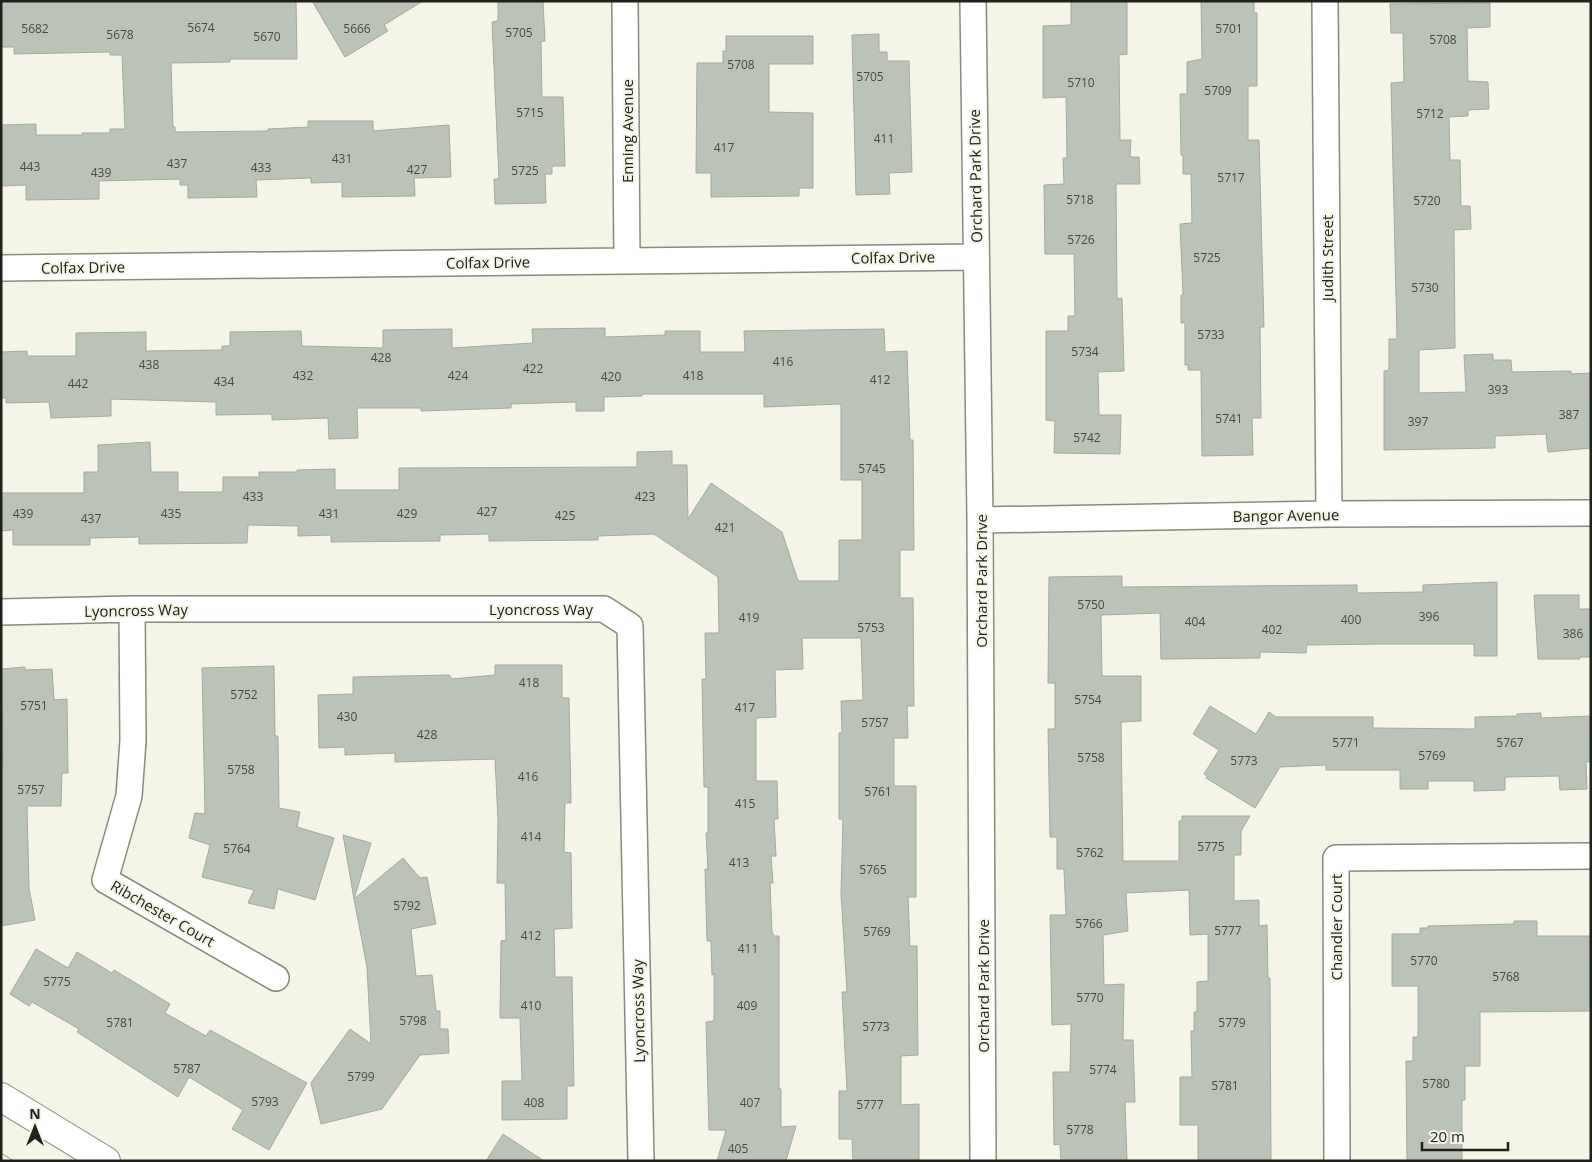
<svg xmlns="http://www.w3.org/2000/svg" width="1592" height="1162" font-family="'Open Sans',sans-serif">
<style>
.building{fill:#bbc2b7;stroke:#a2aa9e}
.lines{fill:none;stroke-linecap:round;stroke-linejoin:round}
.street-casing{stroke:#8a897d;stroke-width:28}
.highway-casing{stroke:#8a897d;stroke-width:30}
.street{stroke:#fff;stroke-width:25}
.highway{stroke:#fff;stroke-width:28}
.tram{stroke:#95948b;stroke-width:1}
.labels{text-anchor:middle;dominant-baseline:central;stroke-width:4;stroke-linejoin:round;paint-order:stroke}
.number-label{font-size:12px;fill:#484843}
.street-label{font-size:15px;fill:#21201c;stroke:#f5f5e7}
</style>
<rect width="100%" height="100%" fill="#f5f5e7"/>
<path class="building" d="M 1,1 L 296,1 L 297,59 L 230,59 L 230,62 L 171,63 L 173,127 L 175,127 L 175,132 L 268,131 L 268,129 L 308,127 L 308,121 L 373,121 L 373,131 L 449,125 L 451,177 L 414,178 L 415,196 L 342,197 L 342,182 L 311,183 L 311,178 L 256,180 L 257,197 L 188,198 L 188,185 L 180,185 L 180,179 L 99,181 L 99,199 L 26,200 L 26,185 L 1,186 L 1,125 L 36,124 L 36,135 L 83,135 L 82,133 L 110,133 L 110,129 L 125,129 L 122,55 L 110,55 L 110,52 L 14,54 L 14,47 L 1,47 Z
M 312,1 L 423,1 L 384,25 L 388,31 L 345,57 Z
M 498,1 L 543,1 L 545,41 L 541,42 L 542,97 L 563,97 L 565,166 L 552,166 L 552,174 L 545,174 L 546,203 L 495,204 L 494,179 L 499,179 L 492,22 L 498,21 Z
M 1071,1 L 1127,1 L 1127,54 L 1119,55 L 1120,140 L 1131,140 L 1130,157 L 1139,157 L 1140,184 L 1116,184 L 1117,299 L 1122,298 L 1124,371 L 1098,372 L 1099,415 L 1121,415 L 1120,454 L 1054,453 L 1055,421 L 1046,420 L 1046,331 L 1068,331 L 1068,316 L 1075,316 L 1074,254 L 1045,254 L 1044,185 L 1064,184 L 1063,158 L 1067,158 L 1066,97 L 1043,98 L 1043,26 L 1071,25 Z
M 1201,1 L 1254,1 L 1254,13 L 1257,13 L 1257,86 L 1248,86 L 1248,140 L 1259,140 L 1264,327 L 1260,327 L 1261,418 L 1252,418 L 1253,455 L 1202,456 L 1201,370 L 1188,370 L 1188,365 L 1185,365 L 1185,323 L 1181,323 L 1181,295 L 1183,295 L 1180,224 L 1192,223 L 1191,174 L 1183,174 L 1183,155 L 1181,155 L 1180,94 L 1187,94 L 1187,62 L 1202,59 Z
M 1490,3 L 1490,27 L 1467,28 L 1468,81 L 1488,82 L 1489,109 L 1468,110 L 1468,116 L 1449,117 L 1450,160 L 1460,160 L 1461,206 L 1470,206 L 1471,229 L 1454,230 L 1455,348 L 1419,350 L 1419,393 L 1466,392 L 1464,355 L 1493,354 L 1493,360 L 1511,360 L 1512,372 L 1571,371 L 1571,374 L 1591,373 L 1591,448 L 1548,452 L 1546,434 L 1495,436 L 1495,448 L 1384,450 L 1384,371 L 1389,370 L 1389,339 L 1397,339 L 1391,83 L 1404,82 L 1403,33 L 1391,33 L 1390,4 Z
M 879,34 L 879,52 L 887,52 L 887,61 L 909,61 L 912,172 L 889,173 L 890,194 L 856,195 L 852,35 Z
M 726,36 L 813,36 L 813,64 L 769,64 L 769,112 L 813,113 L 813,188 L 799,188 L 799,196 L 711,197 L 711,173 L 696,173 L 697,63 L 723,63 L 723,51 L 726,51 Z
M 605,328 L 605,337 L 665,335 L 665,331 L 700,331 L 700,352 L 745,352 L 744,331 L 884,329 L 885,352 L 907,351 L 910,440 L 913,440 L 914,550 L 900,550 L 900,598 L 913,598 L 914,706 L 907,706 L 908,738 L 894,738 L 894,786 L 916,786 L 916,897 L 908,897 L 910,946 L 917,946 L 918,1055 L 901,1056 L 901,1105 L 919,1104 L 919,1161 L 853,1161 L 852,1139 L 839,1139 L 839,1091 L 847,1091 L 842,992 L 847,992 L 841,893 L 843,819 L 839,819 L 839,733 L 842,733 L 841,701 L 863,700 L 861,638 L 802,638 L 803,669 L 775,670 L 776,717 L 756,718 L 756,781 L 777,781 L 778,819 L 774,819 L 776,856 L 771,856 L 773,883 L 770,883 L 772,932 L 774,936 L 779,936 L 779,1089 L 781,1089 L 781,1127 L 796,1126 L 786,1161 L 717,1161 L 726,1130 L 709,1130 L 706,1022 L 714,1021 L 714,974 L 712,975 L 711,941 L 707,941 L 705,869 L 708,869 L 706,833 L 708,833 L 708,787 L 704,787 L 702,679 L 706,679 L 705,633 L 719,633 L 718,577 L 654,534 L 598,536 L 598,540 L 489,541 L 489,534 L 440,535 L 440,541 L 331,542 L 331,535 L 298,536 L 298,526 L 248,525 L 247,543 L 139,544 L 139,537 L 90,538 L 90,545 L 13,545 L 13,530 L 1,531 L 1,493 L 84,493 L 84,472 L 98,472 L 98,445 L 150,442 L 151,472 L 178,472 L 178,492 L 223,492 L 223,477 L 259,477 L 259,472 L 297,472 L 297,470 L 335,469 L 335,490 L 399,490 L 399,468 L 637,467 L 637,452 L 672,451 L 672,465 L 687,465 L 688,519 L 711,483 L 782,532 L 798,581 L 839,581 L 839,540 L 862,540 L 862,480 L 841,480 L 841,404 L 764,407 L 764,394 L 642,394 L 642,396 L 604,397 L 604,411 L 576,411 L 576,402 L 511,404 L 511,408 L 421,411 L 421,408 L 357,408 L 358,438 L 329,439 L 328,418 L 272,420 L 272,414 L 216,415 L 216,402 L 111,399 L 111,416 L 51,418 L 49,402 L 6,403 L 6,398 L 1,398 L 1,352 L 27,351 L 27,356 L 76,356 L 76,333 L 146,332 L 146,351 L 222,350 L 222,346 L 230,346 L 230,332 L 301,331 L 302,346 L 383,348 L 383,330 L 452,329 L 452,348 L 533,343 L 532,329 Z
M 1122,576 L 1122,587 L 1357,585 L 1357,593 L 1423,592 L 1423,585 L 1497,582 L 1497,656 L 1474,656 L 1474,644 L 1383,644 L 1307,645 L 1306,653 L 1260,652 L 1260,658 L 1161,659 L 1160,613 L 1101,615 L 1102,676 L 1141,676 L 1141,721 L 1121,722 L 1123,861 L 1179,861 L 1179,821 L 1182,821 L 1182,816 L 1250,816 L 1241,831 L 1241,855 L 1234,855 L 1234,901 L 1259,900 L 1259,926 L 1267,925 L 1268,978 L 1270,978 L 1271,1161 L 1198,1161 L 1198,1125 L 1180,1125 L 1180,1077 L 1192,1077 L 1191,1031 L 1194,1031 L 1194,1012 L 1197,1012 L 1197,982 L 1208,981 L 1208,934 L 1190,935 L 1189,890 L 1126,893 L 1128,931 L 1103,935 L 1104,985 L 1124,984 L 1123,1040 L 1133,1040 L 1135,1102 L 1125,1102 L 1127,1161 L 1061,1161 L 1060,1144 L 1054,1145 L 1053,1072 L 1070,1072 L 1071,1024 L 1052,1025 L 1050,915 L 1066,915 L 1064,869 L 1057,869 L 1057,837 L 1050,837 L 1048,729 L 1055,729 L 1055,683 L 1048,683 L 1049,577 Z
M 1534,595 L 1579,595 L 1579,609 L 1591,609 L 1591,657 L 1580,657 L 1580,659 L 1538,659 Z
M 495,665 L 562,665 L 562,698 L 569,698 L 571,803 L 565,803 L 564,852 L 571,853 L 572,928 L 554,929 L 555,977 L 572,977 L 574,1086 L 567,1086 L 567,1119 L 502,1120 L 502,1081 L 522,1081 L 520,1018 L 500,1018 L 501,941 L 506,940 L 505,883 L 497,883 L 498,820 L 495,759 L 395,762 L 395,753 L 345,755 L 345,747 L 319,748 L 318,695 L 353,694 L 353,677 L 449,675 L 452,679 L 495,675 Z
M 274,666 L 275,736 L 278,736 L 279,808 L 300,812 L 297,827 L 334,838 L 315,900 L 278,889 L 274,909 L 248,903 L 254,890 L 202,877 L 210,845 L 189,838 L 195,813 L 205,814 L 202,668 Z
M 25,667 L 25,670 L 52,669 L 54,700 L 67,699 L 68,773 L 62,773 L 61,806 L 27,806 L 29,888 L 35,920 L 1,926 L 1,768 L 3,768 L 1,669 Z
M 1210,706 L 1256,734 L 1269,712 L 1276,717 L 1373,717 L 1373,728 L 1377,728 L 1475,729 L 1475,717 L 1517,716 L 1517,714 L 1541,713 L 1541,718 L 1591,716 L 1591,761 L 1586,762 L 1587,789 L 1560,790 L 1559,776 L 1505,777 L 1505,790 L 1474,791 L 1474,781 L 1428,781 L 1428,789 L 1400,789 L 1400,770 L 1326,770 L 1326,765 L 1280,767 L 1255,808 L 1206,778 L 1207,776 L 1204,774 L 1219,750 L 1193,734 Z
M 343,835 L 371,843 L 354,899 Z
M 403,858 L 420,878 L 427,877 L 436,924 L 411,929 L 416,976 L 432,975 L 436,1011 L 440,1011 L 440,1029 L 448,1029 L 449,1053 L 420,1055 L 382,1109 L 321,1124 L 311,1083 L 350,1029 L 371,1044 L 367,967 L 354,899 Z
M 1514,921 L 1537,921 L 1537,936 L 1591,936 L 1591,1011 L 1480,1012 L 1480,1066 L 1465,1066 L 1465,1100 L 1462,1100 L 1462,1161 L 1407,1161 L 1406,1061 L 1413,1061 L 1413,1037 L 1418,1037 L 1418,986 L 1392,986 L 1392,934 L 1420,934 L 1420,928 L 1428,928 L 1428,926 L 1514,924 Z
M 36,949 L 68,968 L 77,952 L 112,973 L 114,970 L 170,1004 L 165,1013 L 206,1036 L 210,1030 L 307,1083 L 269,1150 L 232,1129 L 243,1110 L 189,1077 L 178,1097 L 77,1032 L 79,1029 L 32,1002 L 29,1006 L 10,994 Z
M 503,1134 L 544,1161 L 486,1161 Z"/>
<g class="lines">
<defs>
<path id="street" d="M 625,1 L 627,261
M 973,1 L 980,520 L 983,1161
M 1325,1 L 1329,514
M 1,268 L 975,257
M 980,520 L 1329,514 L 1591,513
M 132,609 L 133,741 L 129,796 L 105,880 L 276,978
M 1,612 L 132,609 L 604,609 L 630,626 L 641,1161
M 1337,1161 L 1336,858 L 1591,856"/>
<path id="highway" d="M 1,1097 L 106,1161"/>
</defs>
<use href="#street" class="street-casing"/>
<use href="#highway" class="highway-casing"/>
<use href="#street" class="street"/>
<use href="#highway" class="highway"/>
<path class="tram" d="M 1,1153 L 14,1161"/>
</g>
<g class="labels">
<g class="number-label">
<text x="201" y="27">5674</text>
<text x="35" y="28">5682</text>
<text x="357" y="28">5666</text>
<text x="1229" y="28">5701</text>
<text x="519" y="32">5705</text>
<text x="120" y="34">5678</text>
<text x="267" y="36">5670</text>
<text x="1443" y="39">5708</text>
<text x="741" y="64">5708</text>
<text x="870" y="76">5705</text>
<text x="1081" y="82">5710</text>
<text x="1218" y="90">5709</text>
<text x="530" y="112">5715</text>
<text x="1430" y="113">5712</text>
<text x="884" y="138">411</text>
<text x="724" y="147">417</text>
<text x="342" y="158">431</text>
<text x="177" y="163">437</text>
<text x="30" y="166">443</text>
<text x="261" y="167">433</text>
<text x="417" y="169">427</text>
<text x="525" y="170">5725</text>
<text x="101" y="172">439</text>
<text x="1231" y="177">5717</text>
<text x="1080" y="199">5718</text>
<text x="1427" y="200">5720</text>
<text x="1081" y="239">5726</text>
<text x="1207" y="257">5725</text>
<text x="1425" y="287">5730</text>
<text x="1211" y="334">5733</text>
<text x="1085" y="351">5734</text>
<text x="381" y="357">428</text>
<text x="783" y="361">416</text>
<text x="149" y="364">438</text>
<text x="533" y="368">422</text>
<text x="303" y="375">432</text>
<text x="458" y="375">424</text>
<text x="693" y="375">418</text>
<text x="611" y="376">420</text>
<text x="880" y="379">412</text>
<text x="224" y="381">434</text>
<text x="78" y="383">442</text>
<text x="1498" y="389">393</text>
<text x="1569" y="414">387</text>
<text x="1229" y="418">5741</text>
<text x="1418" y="421">397</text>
<text x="1087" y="437">5742</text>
<text x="872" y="468">5745</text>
<text x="253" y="496">433</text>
<text x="645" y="496">423</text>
<text x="487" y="511">427</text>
<text x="23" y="513">439</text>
<text x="171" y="513">435</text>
<text x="329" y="513">431</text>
<text x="407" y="513">429</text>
<text x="565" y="515">425</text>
<text x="91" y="518">437</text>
<text x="725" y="527">421</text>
<text x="1091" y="604">5750</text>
<text x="1429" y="616">396</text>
<text x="749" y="617">419</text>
<text x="1351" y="619">400</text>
<text x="1195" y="621">404</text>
<text x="871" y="627">5753</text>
<text x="1272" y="629">402</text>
<text x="1573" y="633">386</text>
<text x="529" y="682">418</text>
<text x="244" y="694">5752</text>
<text x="1088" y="699">5754</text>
<text x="34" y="705">5751</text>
<text x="745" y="707">417</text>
<text x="347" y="716">430</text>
<text x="875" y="722">5757</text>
<text x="427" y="734">428</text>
<text x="1346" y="742">5771</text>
<text x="1510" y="742">5767</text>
<text x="1432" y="755">5769</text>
<text x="1091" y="757">5758</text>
<text x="1244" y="760">5773</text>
<text x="241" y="769">5758</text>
<text x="528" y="776">416</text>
<text x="31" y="789">5757</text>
<text x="878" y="791">5761</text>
<text x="745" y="803">415</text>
<text x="531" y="836">414</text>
<text x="1211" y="846">5775</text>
<text x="237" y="848">5764</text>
<text x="1090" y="852">5762</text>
<text x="739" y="862">413</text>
<text x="873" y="869">5765</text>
<text x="407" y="905">5792</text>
<text x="1089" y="923">5766</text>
<text x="1228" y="930">5777</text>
<text x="877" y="931">5769</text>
<text x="531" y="935">412</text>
<text x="748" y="948">411</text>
<text x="1424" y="960">5770</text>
<text x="1506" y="976">5768</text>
<text x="57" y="981">5775</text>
<text x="1090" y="997">5770</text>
<text x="531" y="1005">410</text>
<text x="747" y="1005">409</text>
<text x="413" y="1020">5798</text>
<text x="120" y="1022">5781</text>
<text x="1232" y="1022">5779</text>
<text x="876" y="1026">5773</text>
<text x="187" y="1068">5787</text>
<text x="1103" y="1069">5774</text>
<text x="361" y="1076">5799</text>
<text x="1436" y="1083">5780</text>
<text x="1225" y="1085">5781</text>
<text x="265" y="1101">5793</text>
<text x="534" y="1102">408</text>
<text x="750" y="1102">407</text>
<text x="870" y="1104">5777</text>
<text x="1080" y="1129">5778</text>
<text x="738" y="1148">405</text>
</g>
<g class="street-label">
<text transform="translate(627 131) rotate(-90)">Enning Avenue</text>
<text transform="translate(975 176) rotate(-91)">Orchard Park Drive</text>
<text transform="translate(893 257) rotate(-1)">Colfax Drive</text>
<text transform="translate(1327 258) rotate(-90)">Judith Street</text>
<text transform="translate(488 262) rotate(-1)">Colfax Drive</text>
<text transform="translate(83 267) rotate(-1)">Colfax Drive</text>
<text transform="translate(1286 515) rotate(-1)">Bangor Avenue</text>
<text transform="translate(981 581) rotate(-90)">Orchard Park Drive</text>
<text x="541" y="609">Lyoncross Way</text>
<text transform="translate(136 610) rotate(-1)">Lyoncross Way</text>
<text transform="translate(163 913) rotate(30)">Ribchester Court</text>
<text transform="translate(1336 927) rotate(-90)">Chandler Court</text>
<text transform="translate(983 986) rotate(-90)">Orchard Park Drive</text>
<text transform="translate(638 1011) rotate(-91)">Lyoncross Way</text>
</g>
</g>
<rect width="1592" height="1162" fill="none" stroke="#21201c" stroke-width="5"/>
<g transform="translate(35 1127)" stroke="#f5f5e7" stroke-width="4" paint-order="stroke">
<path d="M0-4L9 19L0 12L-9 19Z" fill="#21201c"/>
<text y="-8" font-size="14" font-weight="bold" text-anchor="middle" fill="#21201c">N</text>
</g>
<path d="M1422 1142v8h86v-8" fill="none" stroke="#21201c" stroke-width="2.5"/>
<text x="1430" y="1142" font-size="15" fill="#21201c" stroke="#f5f5e7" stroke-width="4" paint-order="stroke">20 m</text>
</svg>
